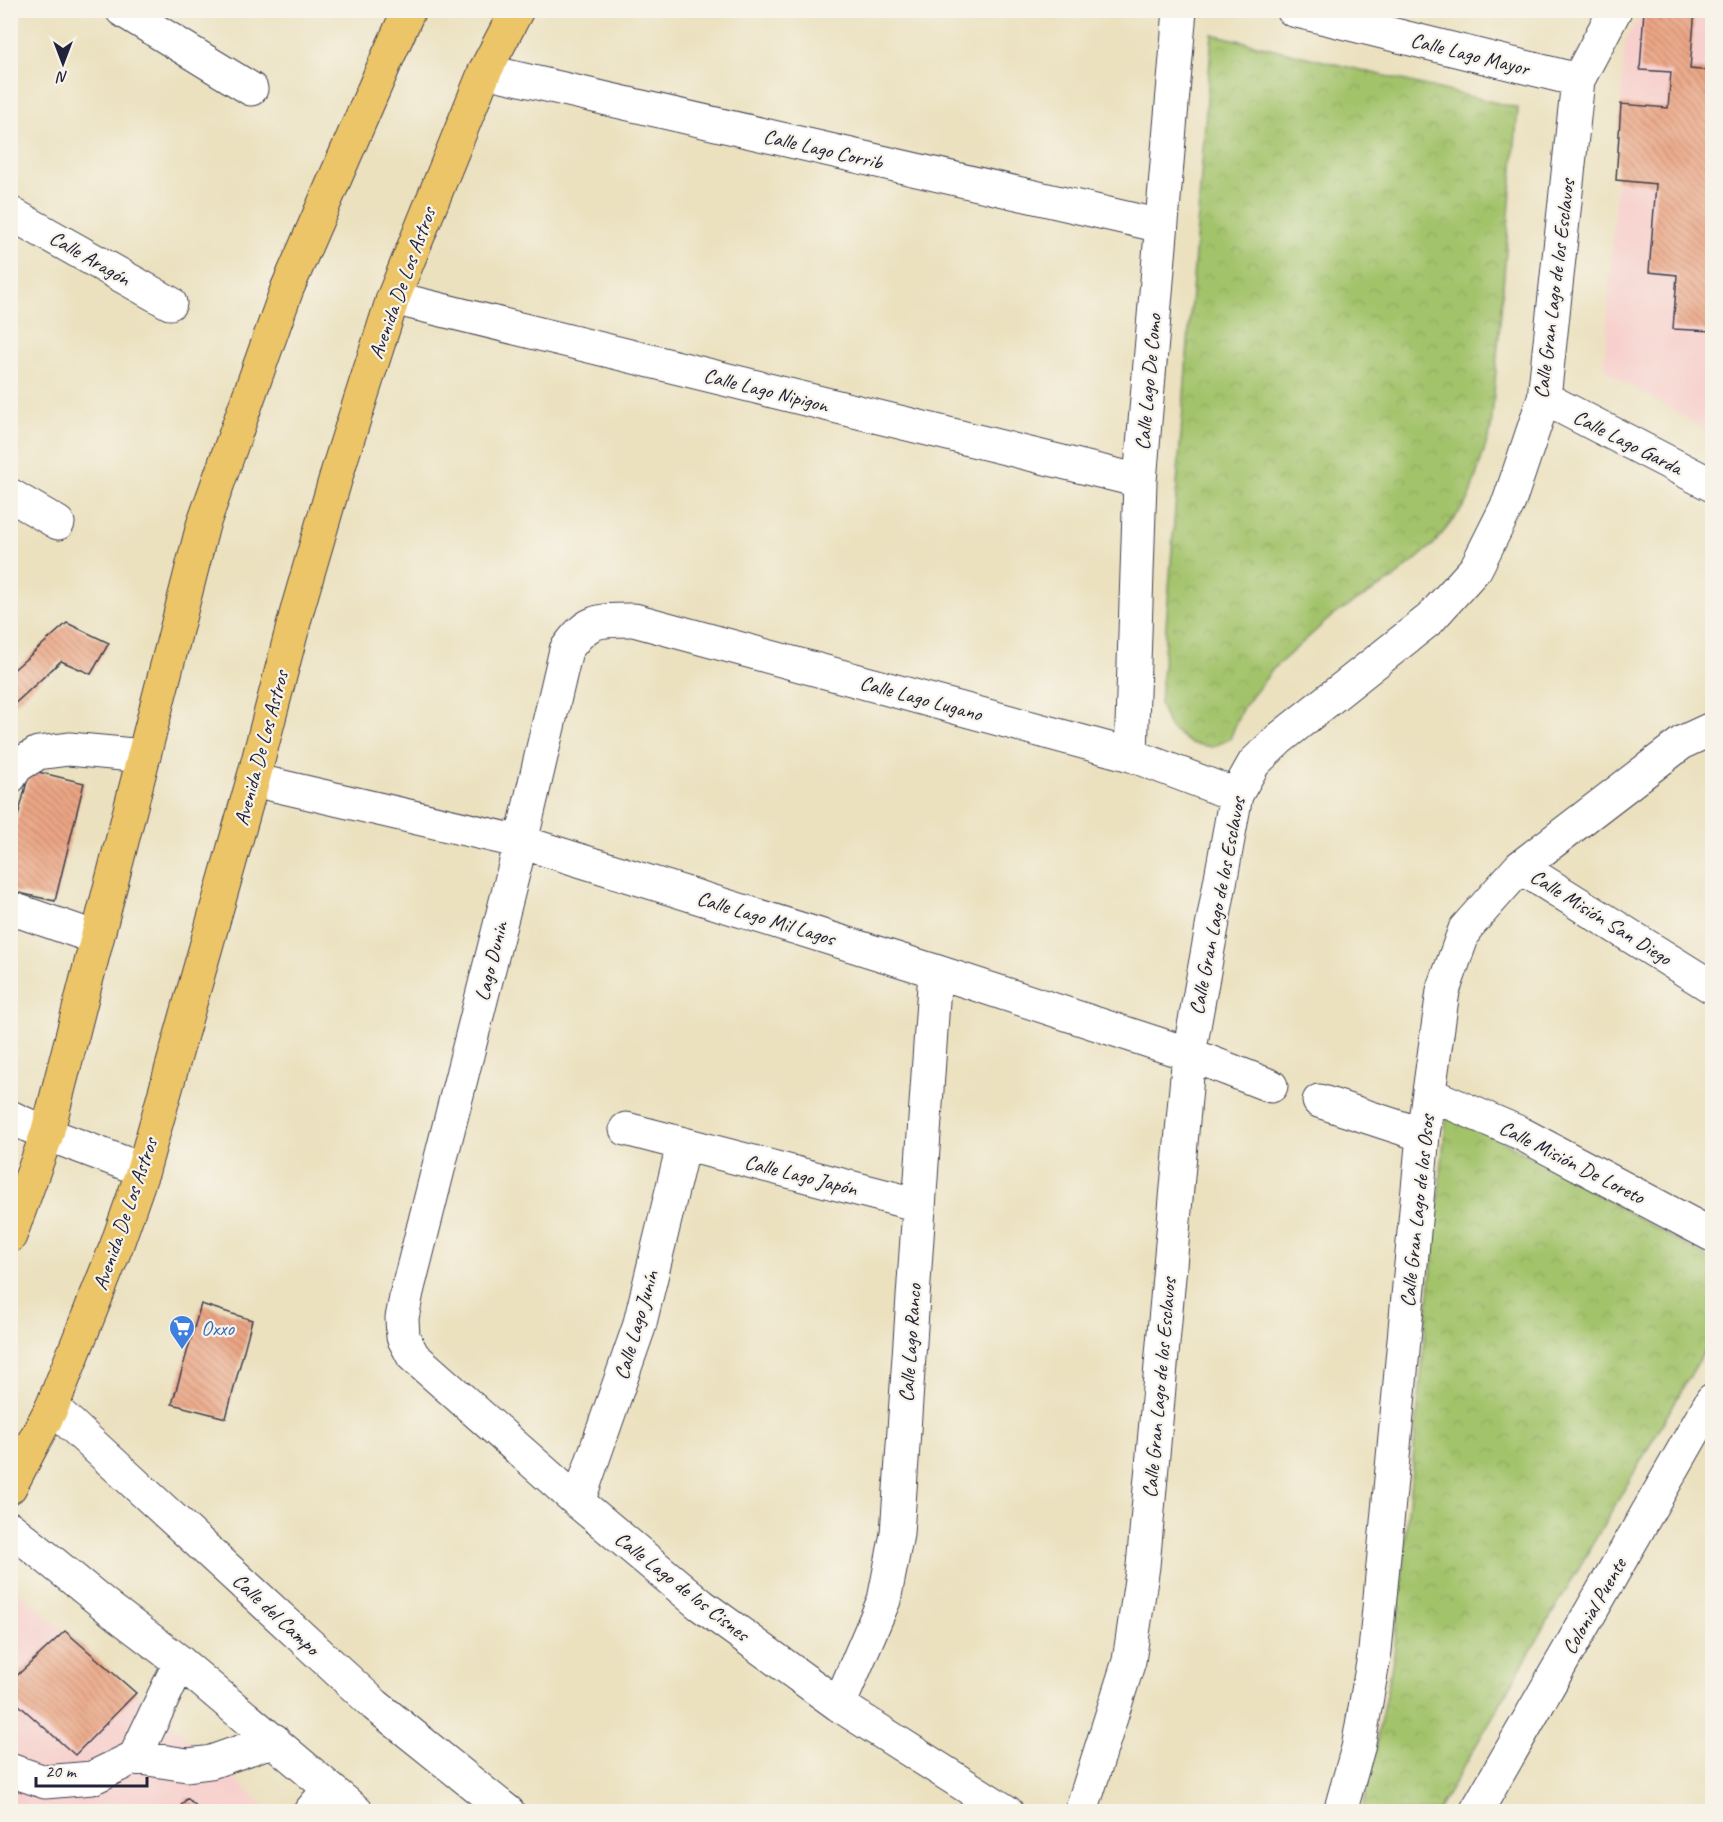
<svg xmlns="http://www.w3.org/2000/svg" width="1723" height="1822" font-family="Caveat,sans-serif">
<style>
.built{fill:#f7d0cd}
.park{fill:url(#park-crowns);stroke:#627253;stroke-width:1.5}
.building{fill:url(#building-back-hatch)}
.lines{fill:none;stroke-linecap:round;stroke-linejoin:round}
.minor-casing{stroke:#403f4f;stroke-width:35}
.major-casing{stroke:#403f4f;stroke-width:35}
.minor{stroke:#fff;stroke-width:33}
.major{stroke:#edc569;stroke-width:33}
.labels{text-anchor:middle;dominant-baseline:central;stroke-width:4.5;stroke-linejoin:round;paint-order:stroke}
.street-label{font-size:21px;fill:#22223b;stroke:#f7f3e8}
.shop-label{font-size:21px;fill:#366cbe;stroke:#f7f3e8;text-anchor:start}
</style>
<defs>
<pattern id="park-crowns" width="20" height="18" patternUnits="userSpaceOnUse" patternTransform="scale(1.5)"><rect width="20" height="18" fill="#a3c36b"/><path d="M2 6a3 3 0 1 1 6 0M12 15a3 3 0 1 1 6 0" fill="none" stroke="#8ca75e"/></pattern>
<pattern id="building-back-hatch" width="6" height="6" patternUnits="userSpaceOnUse" patternTransform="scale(1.5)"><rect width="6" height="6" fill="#eca685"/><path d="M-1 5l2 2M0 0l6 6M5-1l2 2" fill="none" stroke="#bf876e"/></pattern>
</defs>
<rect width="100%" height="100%" fill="#f7f3e8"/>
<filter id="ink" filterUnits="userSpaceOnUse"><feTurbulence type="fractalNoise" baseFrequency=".0167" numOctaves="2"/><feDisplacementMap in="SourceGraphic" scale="12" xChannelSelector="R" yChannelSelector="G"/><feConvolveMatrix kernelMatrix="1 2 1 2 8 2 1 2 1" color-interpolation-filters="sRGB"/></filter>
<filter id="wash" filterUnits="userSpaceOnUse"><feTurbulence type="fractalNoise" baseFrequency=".008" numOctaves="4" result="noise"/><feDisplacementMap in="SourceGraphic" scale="24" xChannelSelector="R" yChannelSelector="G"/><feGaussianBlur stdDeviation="1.35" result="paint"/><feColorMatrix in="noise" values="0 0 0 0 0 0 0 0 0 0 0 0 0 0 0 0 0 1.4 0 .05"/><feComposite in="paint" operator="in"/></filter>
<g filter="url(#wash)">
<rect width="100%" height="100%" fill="#ebe1bf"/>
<path class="built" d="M 1644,11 L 1712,11 L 1712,433 L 1604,370 L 1625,40 Z
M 10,1584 L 269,1809 L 267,1811 L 11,1811 Z"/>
<path class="park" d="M 1212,34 L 1518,108 L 1491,429 L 1468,501 L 1434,544 L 1393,579 L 1332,616 L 1273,669 L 1241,711 L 1230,739 L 1212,747 L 1190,743 L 1169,727 L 1160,704 Z
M 1447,1109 L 1712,1260 L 1712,1338 L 1438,1811 L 1362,1812 L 1394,1655 Z"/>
<g id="blocks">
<path class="building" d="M 1644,10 L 1695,10 L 1690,69 L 1712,71 L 1712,331 L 1673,329 L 1677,275 L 1649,272 L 1656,184 L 1616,180 L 1621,104 L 1668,108 L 1671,72 L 1640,70 Z
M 67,623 L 109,643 L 91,674 L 61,661 L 10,708 L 10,673 Z
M 30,770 L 84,783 L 55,901 L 10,891 L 10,847 Z
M 201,1304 L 252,1320 L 226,1418 L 172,1404 Z
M 65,1631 L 136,1693 L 75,1755 L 10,1697 L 10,1682 Z
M 187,1798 L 203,1812 L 176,1812 Z
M 24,1808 L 38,1810 L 38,1812 L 10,1812 L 10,1809 Z"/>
</g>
</g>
<g filter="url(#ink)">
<use href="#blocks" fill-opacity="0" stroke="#403f4f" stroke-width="1.5"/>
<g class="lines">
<defs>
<path id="minor" d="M 122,10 L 251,89
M 1293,10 L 1578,80
M 485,71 L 1161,226
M 10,213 L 170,303
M 393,298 L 1140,481
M 1544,398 L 1712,485
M 10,495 L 58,523
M 1131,755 L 1140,481 L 1180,10
M 10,777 L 17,766 L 38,753 L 69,749 L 144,756
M 253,780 L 521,842 L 935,971 L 1189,1054 L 1271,1086
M 1520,867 L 1712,987
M 10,908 L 97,938
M 1429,1094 L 1518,1132 L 1712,1235
M 1319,1101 L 1423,1135
M 10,1117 L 47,1134 L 143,1170
M 626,1129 L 919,1205
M 52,1407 L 375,1705 L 508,1812
M 578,1502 L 639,1327 L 683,1145
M 10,1528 L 114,1612 L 180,1662 L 357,1812
M 839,1705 L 884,1600 L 897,1534 L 935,971
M 135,1757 L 187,1765 L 211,1762 L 274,1740
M 10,1770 L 45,1782 L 92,1778 L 135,1757 L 180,1662
M 310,1812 L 329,1789
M 1007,1812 L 839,1705 L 701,1605 L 578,1502 L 413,1356 L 403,1337 L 402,1318 L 407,1292 L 521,842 L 566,650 C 588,619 597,620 634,620 L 1131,755 L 1236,795
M 1081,1812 L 1129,1661 L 1143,1566 L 1189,1054 L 1236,795 L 1254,763 L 1279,739 L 1430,619 L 1476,568 L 1509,502 L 1544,398 L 1578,80 L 1615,10
M 1340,1812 L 1358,1748 L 1375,1651 L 1423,1135 L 1443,991 L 1465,929 L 1520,867 L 1683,742 L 1709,730 L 1712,730
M 1476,1812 L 1712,1400"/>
<path id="major" d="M 10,1236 L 47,1134 L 203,525 L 287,289 L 386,61 L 409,10
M 10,1487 L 52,1407 L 116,1247 L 143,1170 L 253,780 L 298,607 L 341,460 L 393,298 L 485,71 L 517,10"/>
</defs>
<use href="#minor" class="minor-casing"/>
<use href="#major" class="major-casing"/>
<use href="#minor" class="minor"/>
<use href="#major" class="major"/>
</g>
</g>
<defs>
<symbol id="supermarket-pin" viewBox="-11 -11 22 30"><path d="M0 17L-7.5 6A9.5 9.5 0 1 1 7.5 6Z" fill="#3f7fe0" stroke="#f7f3e8"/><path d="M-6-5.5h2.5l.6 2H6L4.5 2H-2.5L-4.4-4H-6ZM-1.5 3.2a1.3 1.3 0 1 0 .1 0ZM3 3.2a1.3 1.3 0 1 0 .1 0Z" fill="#fff"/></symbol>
</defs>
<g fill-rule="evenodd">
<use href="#supermarket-pin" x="167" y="1313" width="30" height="40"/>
</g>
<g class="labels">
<g class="street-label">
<text transform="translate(1470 54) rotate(14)">Calle Lago Mayor</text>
<text transform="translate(823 149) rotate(13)">Calle Lago Corrib</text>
<text transform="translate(90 258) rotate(30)">Calle Aragón</text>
<text transform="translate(402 283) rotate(-70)">Avenida De Los Astros</text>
<text transform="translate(1554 289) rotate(-83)">Calle Gran Lago de los Esclavos</text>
<text transform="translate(1148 382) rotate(-85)">Calle Lago De Como</text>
<text transform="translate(766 390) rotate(14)">Calle Lago Nipigon</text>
<text transform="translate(1628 442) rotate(27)">Calle Lago Garda</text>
<text transform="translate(921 698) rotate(15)">Calle Lago Lugano</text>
<text transform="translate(261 748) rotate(-75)">Avenida De Los Astros</text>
<text transform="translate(1217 906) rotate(-79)">Calle Gran Lago de los Esclavos</text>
<text transform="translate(1601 917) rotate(32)">Calle Misión San Diego</text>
<text transform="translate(766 918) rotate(17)">Calle Lago Mil Lagos</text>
<text transform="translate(491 961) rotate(-76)">Lago Dunin</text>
<text transform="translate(1572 1162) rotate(27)">Calle Misión De Loreto</text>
<text transform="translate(801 1175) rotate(14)">Calle Lago Japón</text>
<text transform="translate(1417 1211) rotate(-84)">Calle Gran Lago de los Osos</text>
<text transform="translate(125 1214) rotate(-71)">Avenida De Los Astros</text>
<text transform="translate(636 1325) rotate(-74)">Calle Lago Junín</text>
<text transform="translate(910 1343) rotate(-86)">Calle Lago Ranco</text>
<text transform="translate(1159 1388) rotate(-85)">Calle Gran Lago de los Esclavos</text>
<text transform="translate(682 1586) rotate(38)">Calle Lago de los Cisnes</text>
<text transform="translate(1594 1606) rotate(-60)">Colonial Puente</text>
<text transform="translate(276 1614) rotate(43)">Calle del Campo</text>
</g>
<g class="shop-label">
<text x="201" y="1328">Oxxo</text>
</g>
</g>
<rect width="1723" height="1822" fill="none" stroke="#f7f3e8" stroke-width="36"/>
<g transform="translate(63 63) rotate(180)" stroke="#f7f3e8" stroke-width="4.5" paint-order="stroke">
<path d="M0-4.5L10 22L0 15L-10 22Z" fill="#22223b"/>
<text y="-9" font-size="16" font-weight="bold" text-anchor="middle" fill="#22223b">N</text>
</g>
<path d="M36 1777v9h111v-9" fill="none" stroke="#22223b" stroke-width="3"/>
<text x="45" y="1777" font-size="18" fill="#22223b" stroke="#f7f3e8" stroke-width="4.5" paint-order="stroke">20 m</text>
</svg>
